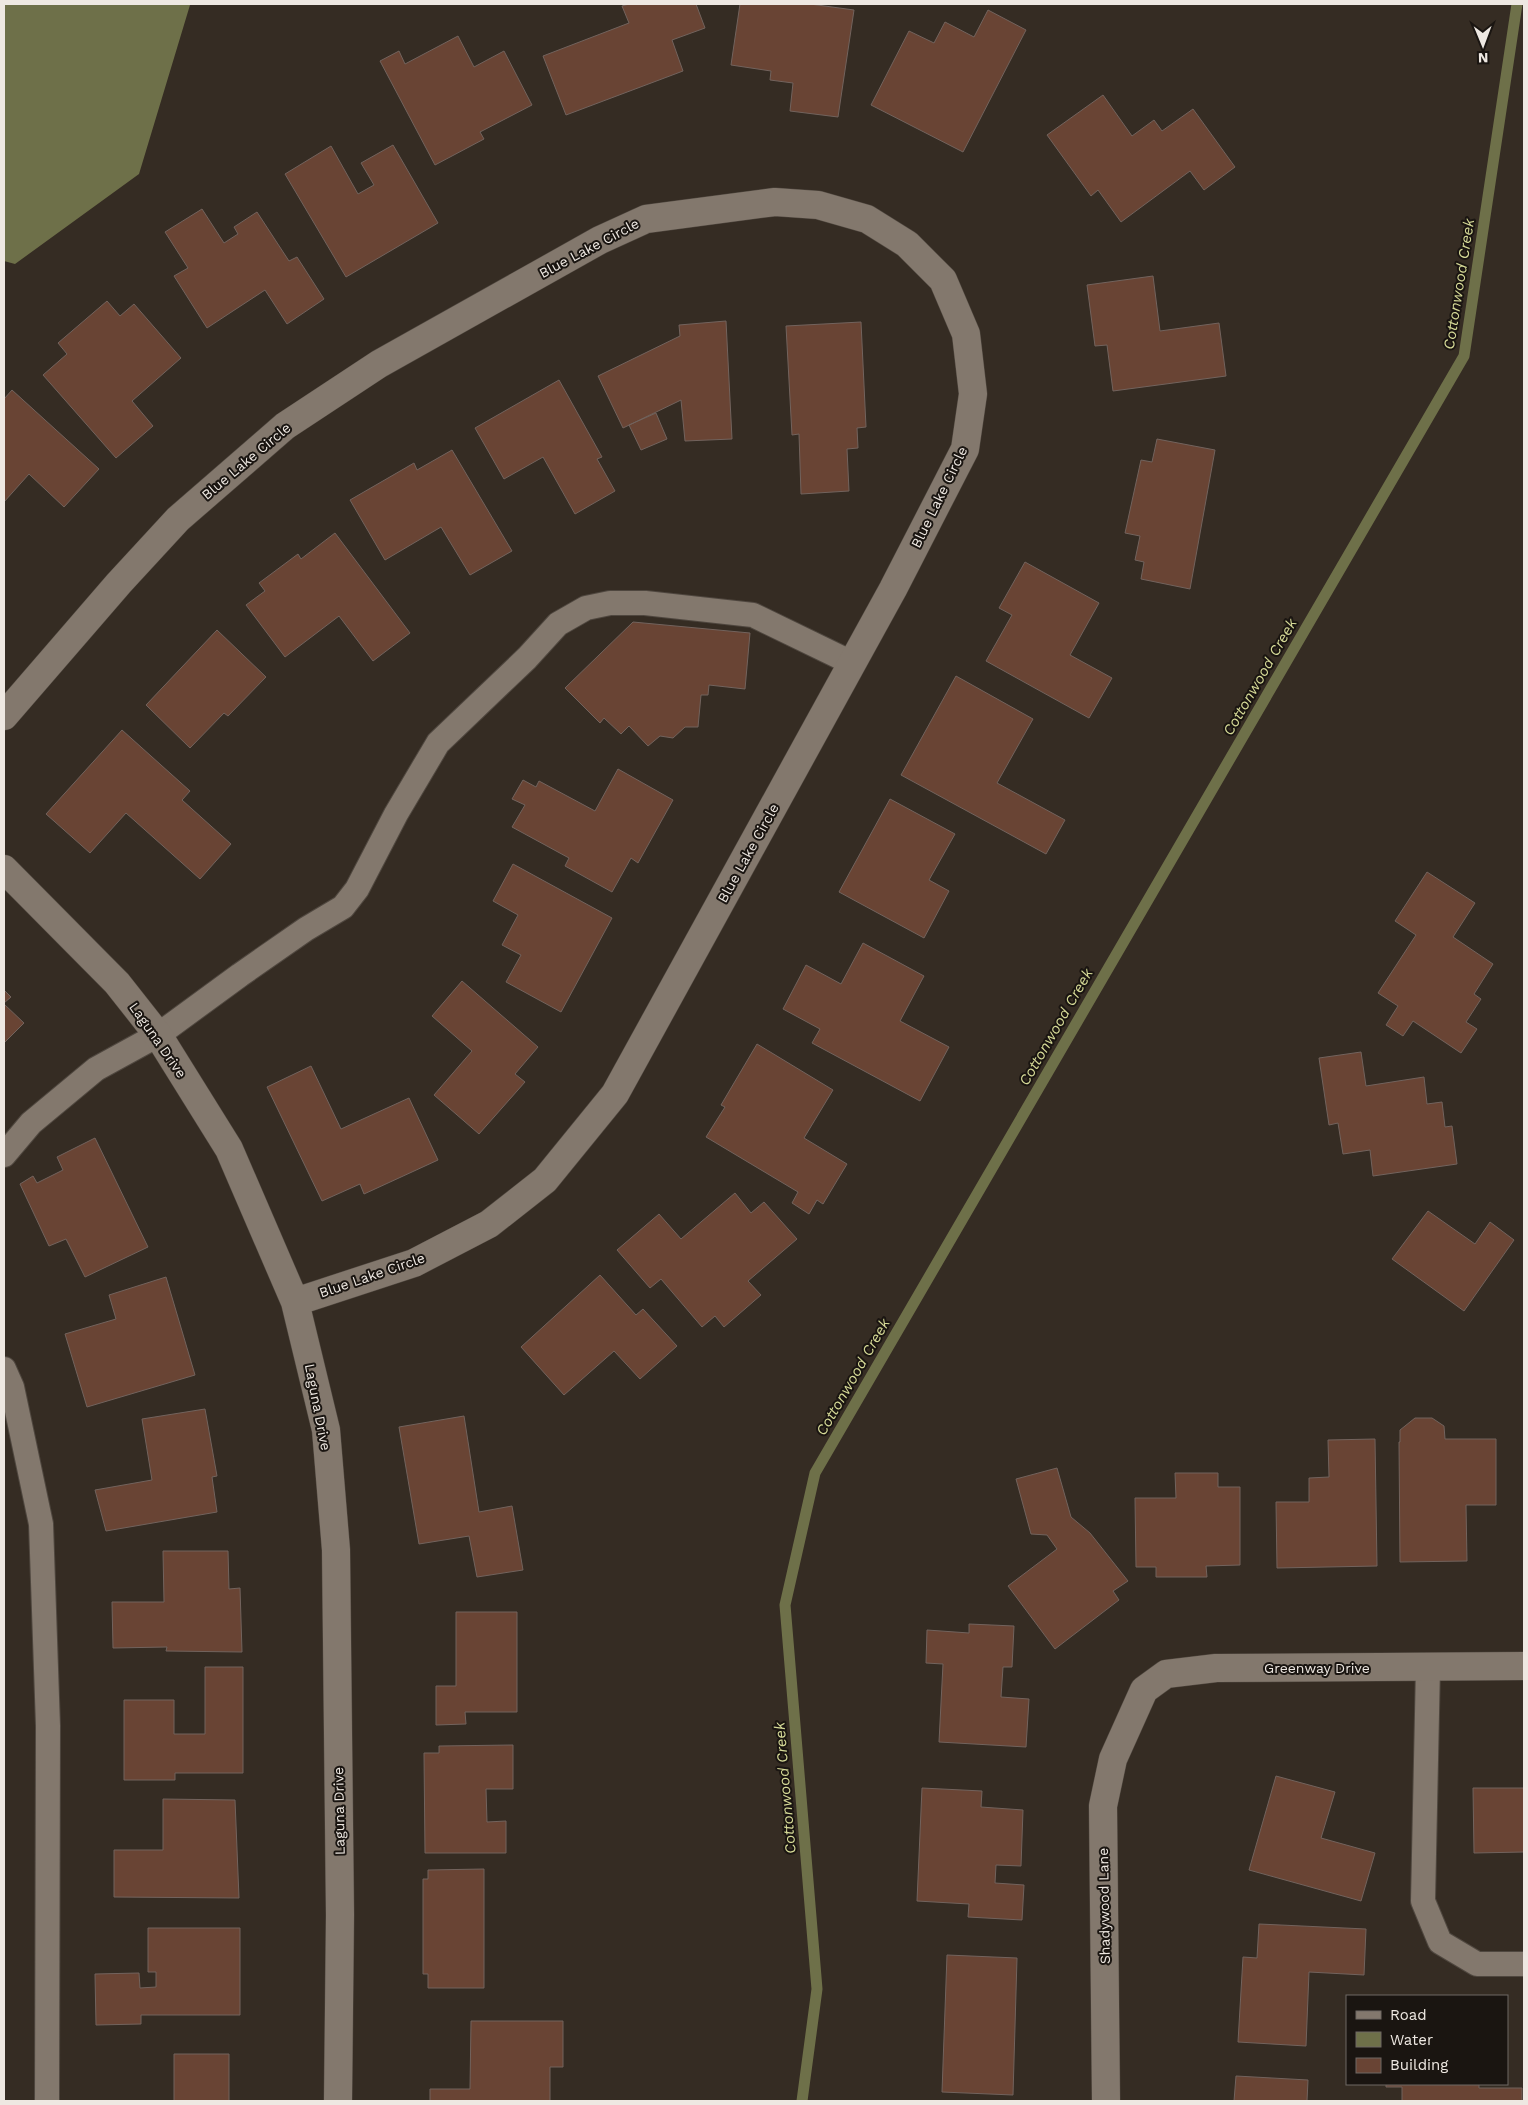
<svg xmlns="http://www.w3.org/2000/svg" width="1528" height="2105" font-family="'Work Sans',sans-serif">
<style>
.water{fill:#6e7049}
.lines{fill:none;stroke-linecap:round;stroke-linejoin:round}
.stream{stroke:#6e7049;stroke-width:11}
.building{fill:#694434;stroke:#72635d}
.lane-casing{stroke:#4f473f;stroke-width:26}
.street-casing{stroke:#4f473f;stroke-width:29}
.lane{stroke:#83786d;stroke-width:24}
.street{stroke:#83786d;stroke-width:28}
.labels{text-anchor:middle;dominant-baseline:central;stroke-width:4;stroke-linejoin:round;paint-order:stroke}
.street-label{font-size:14px;fill:#eee8e2;stroke:#1a1511}
.water-label{font-size:15px;font-style:italic;fill:#d6da97;stroke:#1a1511}
</style>
<rect width="100%" height="100%" fill="#352c23"/>
<path class="water" d="M 4,4 L 192,4 L 190,5 L 139,174 L 15,264 L 4,261 Z"/>
<g class="lines">
<path class="stream" d="M 802,2101 L 817,1989 L 785,1605 L 815,1473 L 1464,356 L 1517,4"/>
</g>
<path class="building" d="M 629,4 L 696,4 L 705,28 L 672,40 L 683,71 L 566,115 L 543,56 L 629,23 L 622,6 Z
M 740,4 L 810,4 L 854,10 L 838,117 L 790,111 L 793,83 L 770,80 L 771,71 L 731,65 Z
M 988,10 L 1026,30 L 963,152 L 871,105 L 909,31 L 934,43 L 945,22 L 974,37 Z
M 458,36 L 474,67 L 504,51 L 532,105 L 480,132 L 484,139 L 435,165 L 380,61 L 399,51 L 405,64 Z
M 1103,95 L 1132,136 L 1154,120 L 1162,131 L 1193,109 L 1235,167 L 1204,190 L 1190,171 L 1121,222 L 1098,190 L 1091,196 L 1047,135 Z
M 393,145 L 438,223 L 346,277 L 285,174 L 331,146 L 358,194 L 374,185 L 361,163 Z
M 202,209 L 224,243 L 238,234 L 234,227 L 257,212 L 289,261 L 297,257 L 324,299 L 287,324 L 265,290 L 207,328 L 174,276 L 188,268 L 165,232 Z
M 1153,276 L 1160,331 L 1219,323 L 1226,376 L 1113,391 L 1107,345 L 1095,346 L 1087,285 Z
M 107,301 L 120,316 L 134,304 L 181,358 L 132,401 L 153,426 L 116,458 L 43,375 L 67,354 L 58,343 Z
M 726,321 L 732,439 L 685,441 L 681,400 L 623,428 L 598,376 L 680,336 L 679,325 Z
M 861,322 L 866,427 L 857,428 L 858,448 L 847,449 L 849,491 L 801,494 L 799,434 L 792,435 L 786,326 Z
M 559,380 L 602,457 L 597,459 L 615,491 L 575,514 L 543,457 L 504,479 L 475,428 Z
M 12,390 L 99,469 L 64,507 L 29,474 L 4,502 L 4,399 Z
M 656,413 L 667,439 L 641,450 L 629,425 Z
M 1157,439 L 1215,450 L 1190,589 L 1141,579 L 1144,562 L 1135,560 L 1140,536 L 1125,533 L 1141,460 L 1152,462 Z
M 452,450 L 512,551 L 470,575 L 441,527 L 385,560 L 350,500 L 414,463 L 417,470 Z
M 335,533 L 410,633 L 373,661 L 339,616 L 285,657 L 246,605 L 265,591 L 259,583 L 298,554 L 301,559 Z
M 1025,562 L 1099,603 L 1070,655 L 1112,678 L 1089,718 L 986,661 L 1012,615 L 999,608 Z
M 633,622 L 750,633 L 745,689 L 709,685 L 708,695 L 701,695 L 698,727 L 685,727 L 673,738 L 660,736 L 648,746 L 629,726 L 621,734 L 604,718 L 600,723 L 565,688 Z
M 217,630 L 266,677 L 228,716 L 224,713 L 190,748 L 146,705 Z
M 956,676 L 1033,719 L 997,783 L 1065,820 L 1046,854 L 901,775 Z
M 122,730 L 190,791 L 182,800 L 231,844 L 200,879 L 126,813 L 90,853 L 46,814 Z
M 618,769 L 673,800 L 638,863 L 631,858 L 612,892 L 565,866 L 569,858 L 512,827 L 525,805 L 512,799 L 523,780 L 536,787 L 539,781 L 595,811 Z
M 890,799 L 955,834 L 929,880 L 949,891 L 924,938 L 839,892 Z
M 513,864 L 612,918 L 561,1012 L 506,982 L 521,955 L 502,945 L 518,915 L 493,901 Z
M 1427,872 L 1475,903 L 1453,937 L 1493,964 L 1474,994 L 1481,999 L 1466,1022 L 1477,1029 L 1461,1053 L 1413,1021 L 1403,1036 L 1386,1025 L 1398,1006 L 1378,993 L 1416,935 L 1395,921 Z
M 863,943 L 924,976 L 900,1021 L 949,1047 L 920,1101 L 812,1043 L 820,1029 L 783,1009 L 806,965 L 841,984 Z
M 462,981 L 538,1047 L 515,1074 L 525,1082 L 479,1134 L 434,1095 L 472,1051 L 432,1016 Z
M 4,990 L 11,997 L 4,1003 Z
M 4,1004 L 24,1023 L 4,1043 Z
M 757,1044 L 833,1090 L 804,1138 L 847,1164 L 823,1204 L 817,1200 L 809,1214 L 792,1203 L 798,1192 L 706,1137 L 725,1107 L 721,1105 Z
M 1361,1052 L 1366,1086 L 1424,1077 L 1427,1104 L 1442,1102 L 1445,1127 L 1452,1126 L 1457,1164 L 1373,1176 L 1370,1150 L 1343,1154 L 1338,1123 L 1329,1125 L 1319,1058 Z
M 311,1066 L 341,1129 L 409,1098 L 438,1160 L 364,1194 L 360,1184 L 322,1201 L 267,1087 Z
M 95,1138 L 148,1247 L 85,1277 L 66,1239 L 49,1246 L 20,1184 L 33,1176 L 37,1183 L 63,1170 L 57,1157 Z
M 735,1193 L 751,1213 L 764,1202 L 797,1239 L 748,1281 L 761,1295 L 724,1327 L 715,1316 L 702,1327 L 661,1279 L 650,1288 L 617,1250 L 659,1214 L 681,1239 Z
M 1428,1211 L 1475,1244 L 1490,1222 L 1514,1240 L 1464,1311 L 1392,1259 Z
M 600,1275 L 636,1315 L 643,1309 L 677,1346 L 640,1379 L 614,1351 L 564,1395 L 521,1347 Z
M 166,1277 L 195,1375 L 87,1407 L 65,1334 L 116,1319 L 109,1295 Z
M 205,1409 L 217,1476 L 212,1477 L 217,1512 L 106,1531 L 95,1490 L 152,1480 L 142,1419 Z
M 464,1416 L 479,1512 L 512,1506 L 523,1570 L 477,1577 L 469,1536 L 419,1544 L 399,1427 Z
M 1415,1418 L 1432,1418 L 1444,1426 L 1445,1439 L 1496,1439 L 1496,1505 L 1466,1505 L 1467,1561 L 1400,1562 L 1399,1442 L 1400,1442 L 1400,1430 Z
M 1375,1439 L 1377,1566 L 1277,1568 L 1276,1502 L 1309,1502 L 1309,1478 L 1329,1477 L 1328,1440 Z
M 1057,1468 L 1071,1517 L 1090,1533 L 1128,1581 L 1113,1591 L 1119,1600 L 1055,1649 L 1008,1586 L 1057,1549 L 1047,1535 L 1031,1534 L 1016,1479 Z
M 1175,1473 L 1218,1473 L 1218,1487 L 1240,1487 L 1240,1565 L 1206,1566 L 1207,1577 L 1156,1577 L 1156,1567 L 1136,1567 L 1135,1498 L 1176,1498 Z
M 163,1551 L 228,1551 L 229,1589 L 240,1588 L 242,1652 L 166,1651 L 167,1647 L 113,1648 L 112,1602 L 164,1602 Z
M 456,1612 L 517,1612 L 517,1712 L 465,1712 L 466,1724 L 436,1725 L 436,1686 L 456,1686 Z
M 969,1624 L 1014,1626 L 1012,1667 L 1003,1667 L 1001,1697 L 1029,1699 L 1026,1747 L 939,1742 L 943,1664 L 926,1663 L 927,1630 L 969,1633 Z
M 205,1667 L 243,1667 L 243,1773 L 175,1773 L 175,1780 L 124,1780 L 124,1700 L 174,1700 L 174,1734 L 205,1734 Z
M 513,1745 L 513,1789 L 486,1789 L 487,1822 L 506,1821 L 506,1853 L 425,1853 L 424,1753 L 439,1753 L 439,1746 Z
M 1276,1776 L 1335,1792 L 1321,1838 L 1375,1853 L 1361,1901 L 1249,1870 Z
M 922,1788 L 982,1791 L 981,1807 L 1023,1810 L 1021,1866 L 996,1865 L 995,1883 L 1024,1885 L 1022,1920 L 968,1917 L 969,1904 L 917,1901 Z
M 1473,1788 L 1524,1788 L 1524,1852 L 1474,1853 Z
M 163,1799 L 235,1800 L 239,1898 L 114,1897 L 114,1850 L 163,1850 Z
M 484,1869 L 484,1988 L 428,1988 L 428,1974 L 423,1974 L 423,1879 L 428,1879 L 428,1870 Z
M 1259,1924 L 1366,1929 L 1364,1975 L 1309,1972 L 1306,2046 L 1238,2042 L 1243,1957 L 1257,1958 Z
M 148,1928 L 240,1928 L 240,2015 L 141,2015 L 141,2024 L 96,2025 L 95,1974 L 139,1973 L 140,1988 L 156,1987 L 156,1972 L 148,1972 Z
M 947,1955 L 1017,1958 L 1013,2095 L 942,2092 Z
M 471,2021 L 563,2021 L 563,2067 L 550,2067 L 550,2101 L 430,2101 L 430,2089 L 470,2089 Z
M 174,2054 L 229,2054 L 229,2101 L 174,2101 Z
M 1236,2076 L 1308,2080 L 1307,2101 L 1234,2101 Z
M 1386,2084 L 1479,2084 L 1479,2088 L 1522,2088 L 1522,2101 L 1402,2101 L 1402,2087 L 1386,2087 Z"/>
<g class="lines">
<defs>
<path id="lane" d="M 4,1155 L 31,1123 L 96,1069 L 158,1035 L 240,975 L 306,929 L 343,907 L 357,889 L 396,814 L 438,743 L 527,658 L 558,624 L 586,608 L 610,603 L 645,603 L 753,615 L 852,663
M 4,1369 L 12,1387 L 41,1524 L 48,1726 L 47,2101
M 1428,1667 L 1423,1901 L 1440,1942 L 1477,1964 L 1524,1964"/>
<path id="street" d="M 4,716 L 119,583 L 178,519 L 285,426 L 379,364 L 600,240 L 646,219 L 775,202 L 818,205 L 867,219 L 907,244 L 943,280 L 966,334 L 973,394 L 965,449 L 893,589 L 615,1094 L 545,1180 L 489,1224 L 414,1263 L 295,1302
M 4,869 L 117,983 L 158,1035 L 229,1149 L 295,1302 L 326,1430 L 336,1550 L 340,1915 L 338,2101
M 1106,2101 L 1103,1806 L 1113,1759 L 1144,1690 L 1166,1674 L 1216,1668 L 1524,1666"/>
</defs>
<use href="#lane" class="lane-casing"/>
<use href="#street" class="street-casing"/>
<use href="#lane" class="lane"/>
<use href="#street" class="street"/>
</g>
<g class="labels">
<g class="street-label">
<text transform="translate(589 248) rotate(-28)">Blue Lake Circle</text>
<text transform="translate(246 461) rotate(-40)">Blue Lake Circle</text>
<text transform="translate(939 497) rotate(-64)">Blue Lake Circle</text>
<text transform="translate(748 853) rotate(-61)">Blue Lake Circle</text>
<text transform="translate(158 1040) rotate(55)">Laguna Drive</text>
<text transform="translate(372 1275) rotate(-19)">Blue Lake Circle</text>
<text transform="translate(318 1407) rotate(79)">Laguna Drive</text>
<text x="1317" y="1668">Greenway Drive</text>
<text transform="translate(339 1811) rotate(-91)">Laguna Drive</text>
<text transform="translate(1104 1906) rotate(-91)">Shadywood Lane</text>
</g>
<g class="water-label">
<text transform="translate(1459 284) rotate(-81)">Cottonwood Creek</text>
<text transform="translate(1260 677) rotate(-60)">Cottonwood Creek</text>
<text transform="translate(1056 1027) rotate(-60)">Cottonwood Creek</text>
<text transform="translate(853 1377) rotate(-60)">Cottonwood Creek</text>
<text transform="translate(785 1788) rotate(-95)">Cottonwood Creek</text>
</g>
</g>
<rect width="1528" height="2105" fill="none" stroke="#eee8e2" stroke-width="10"/>
<rect x="1346" y="1995" width="162" height="90" fill="#1a1511" stroke="#6f6965"/>
<rect x="1356" y="2011" width="25" height="8" fill="#83786d" stroke="#6f6965"/>
<text x="1390" y="2020" font-size="15" fill="#eee8e2">Road</text>
<rect x="1356" y="2032" width="25" height="15" fill="#6e7049" stroke="#6f6965"/>
<text x="1390" y="2045" font-size="15" fill="#eee8e2">Water</text>
<rect x="1356" y="2058" width="25" height="15" fill="#694434" stroke="#6f6965"/>
<text x="1390" y="2070" font-size="15" fill="#eee8e2">Building</text>
<g transform="translate(1483 45) rotate(179)" stroke="#1a1511" stroke-width="4" paint-order="stroke">
<path d="M0-4L9 19L0 12L-9 19Z" fill="#eee8e2"/>
<text y="-8" font-size="14" font-weight="bold" text-anchor="middle" fill="#eee8e2">N</text>
</g>
</svg>
